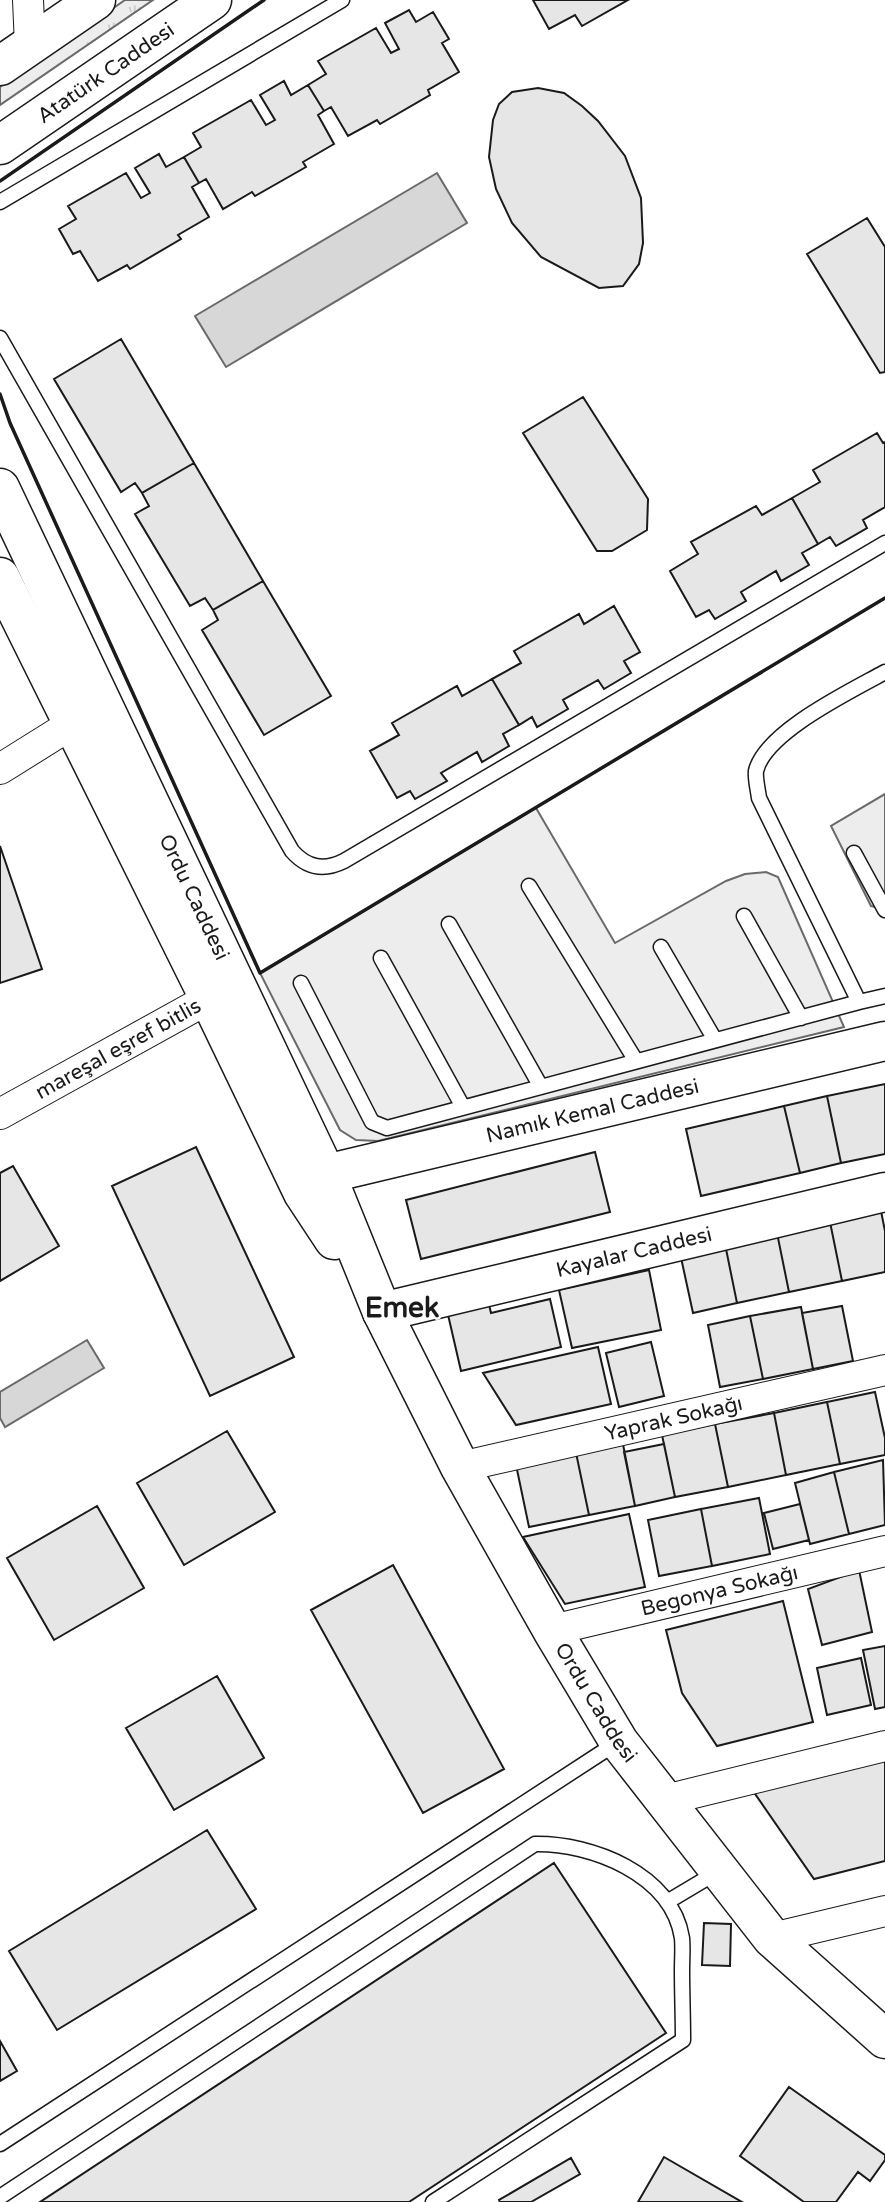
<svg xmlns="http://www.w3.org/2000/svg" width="885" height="2202" font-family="'Varela Round',sans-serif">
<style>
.grass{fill:url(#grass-tufts);stroke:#6a6a6a;stroke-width:2}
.built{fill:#ededed;stroke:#6a6a6a;stroke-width:2}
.water{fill:#d7d7d7;stroke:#6a6a6a;stroke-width:2}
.building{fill:#e6e6e6;stroke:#1a1a1a;stroke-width:2}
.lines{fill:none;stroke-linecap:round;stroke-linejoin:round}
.lane-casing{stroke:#1a1a1a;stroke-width:17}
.street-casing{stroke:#1a1a1a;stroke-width:32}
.secondary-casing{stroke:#1a1a1a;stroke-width:41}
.primary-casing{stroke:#1a1a1a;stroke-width:41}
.lane{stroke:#fff;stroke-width:14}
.street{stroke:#fff;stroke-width:30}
.secondary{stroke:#fff;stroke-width:38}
.primary{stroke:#fff;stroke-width:38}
.wall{stroke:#1a1a1a;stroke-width:3.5}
.labels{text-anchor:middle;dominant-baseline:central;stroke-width:5;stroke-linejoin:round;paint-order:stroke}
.street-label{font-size:21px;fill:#1a1a1a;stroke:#fff}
.district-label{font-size:28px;font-weight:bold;fill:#1a1a1a;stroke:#fff}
</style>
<defs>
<pattern id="grass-tufts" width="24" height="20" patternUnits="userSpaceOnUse" patternTransform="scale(1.75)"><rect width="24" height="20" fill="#ededed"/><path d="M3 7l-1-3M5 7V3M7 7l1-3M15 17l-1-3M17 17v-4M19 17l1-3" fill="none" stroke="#cbcbcb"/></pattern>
</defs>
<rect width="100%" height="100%" fill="#fff"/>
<path class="grass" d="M 125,0 L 153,0 L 0,105 L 0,87 Z"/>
<path class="built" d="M 885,794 L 885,909 L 871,906 L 831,826 Z
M 536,808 L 615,943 L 726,881 L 745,874 L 766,872 L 778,877 L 844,1027 L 378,1141 L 356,1140 L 340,1130 L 260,973 Z"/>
<path class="water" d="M 437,173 L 467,223 L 226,367 L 195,316 Z
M 87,1340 L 104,1368 L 5,1427 L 0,1418 L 0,1392 Z"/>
<path class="building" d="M 533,0 L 628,0 L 582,26 L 575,15 L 549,29 Z
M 409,10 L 416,22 L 433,12 L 449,39 L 442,43 L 459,72 L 428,90 L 430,95 L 380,124 L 377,120 L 348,136 L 331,107 L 324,111 L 308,85 L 326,74 L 318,61 L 376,28 L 391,53 L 399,49 L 385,23 Z
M 284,81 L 291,95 L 308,85 L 324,111 L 318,115 L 334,144 L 303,162 L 306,167 L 255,196 L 252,192 L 223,209 L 206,179 L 199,183 L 184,157 L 201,147 L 193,133 L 251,100 L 266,125 L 275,120 L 260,95 Z
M 538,88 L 564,93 L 582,106 L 598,121 L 625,156 L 641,198 L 643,243 L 639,264 L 623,286 L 599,288 L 541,257 L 512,223 L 496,189 L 489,157 L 493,120 L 499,104 L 512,92 Z
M 159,154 L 166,167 L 184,157 L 199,183 L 192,187 L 209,217 L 178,235 L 181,239 L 130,269 L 127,265 L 98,281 L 80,251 L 73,254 L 59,229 L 76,219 L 68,206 L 126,173 L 141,198 L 150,193 L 135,168 Z
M 867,218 L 885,247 L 885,372 L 880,373 L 807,254 Z
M 121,339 L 194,463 L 142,493 L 135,483 L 121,492 L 54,379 Z
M 583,397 L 648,499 L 647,530 L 612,551 L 597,551 L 523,433 Z
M 877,433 L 883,443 L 885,442 L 885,507 L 863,520 L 867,528 L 836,546 L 830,537 L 818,544 L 792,498 L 820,482 L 813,470 Z
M 194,463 L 263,581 L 213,610 L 205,598 L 190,606 L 135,514 L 149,506 L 142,493 Z
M 792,498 L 818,544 L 802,553 L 809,565 L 781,581 L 776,571 L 741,592 L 746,601 L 715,619 L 709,610 L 696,617 L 670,571 L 698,554 L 691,542 L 756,506 L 762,515 Z
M 263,581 L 331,696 L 264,735 L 202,630 L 218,620 L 213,610 Z
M 614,606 L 640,652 L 624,661 L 631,673 L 604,689 L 598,680 L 563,700 L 568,709 L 537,727 L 532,717 L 519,725 L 492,679 L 521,663 L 514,651 L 579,614 L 584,624 Z
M 492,679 L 519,725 L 503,734 L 509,746 L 482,762 L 477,752 L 441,773 L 447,781 L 415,799 L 410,791 L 397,798 L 370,751 L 399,735 L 392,723 L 457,686 L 462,696 Z
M 0,846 L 42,969 L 0,983 Z
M 885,1084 L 885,1154 L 841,1163 L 827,1096 Z
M 827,1096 L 841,1163 L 800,1173 L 784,1106 Z
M 784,1106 L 800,1173 L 701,1196 L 686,1129 Z
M 196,1147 L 294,1357 L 210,1396 L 112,1186 Z
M 595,1152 L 610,1212 L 421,1259 L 406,1200 Z
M 13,1166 L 59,1246 L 0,1281 L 0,1173 Z
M 881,1211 L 885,1231 L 885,1272 L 842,1281 L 830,1222 Z
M 830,1222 L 842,1281 L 789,1292 L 777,1233 Z
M 777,1233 L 789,1292 L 737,1303 L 725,1244 Z
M 725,1244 L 737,1303 L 693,1313 L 680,1253 Z
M 649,1270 L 661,1330 L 572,1348 L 559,1290 Z
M 487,1296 L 491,1313 L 550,1299 L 561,1347 L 461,1371 L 446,1306 Z
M 842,1306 L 853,1361 L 813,1369 L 802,1313 Z
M 801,1307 L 813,1369 L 763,1379 L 750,1316 Z
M 750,1316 L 763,1379 L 720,1387 L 708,1325 Z
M 651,1342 L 664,1396 L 619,1407 L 606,1353 Z
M 598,1347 L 611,1404 L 516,1425 L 483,1373 Z
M 875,1392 L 885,1438 L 885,1455 L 840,1464 L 827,1402 Z
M 827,1402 L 840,1464 L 786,1475 L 774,1413 Z
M 774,1413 L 786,1475 L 728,1487 L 715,1424 Z
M 715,1424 L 728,1487 L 675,1497 L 662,1435 Z
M 227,1431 L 275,1512 L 184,1565 L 137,1483 Z
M 622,1439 L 635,1506 L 589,1515 L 575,1448 Z
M 664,1444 L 675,1497 L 635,1506 L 624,1452 Z
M 575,1448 L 589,1515 L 529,1527 L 515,1460 Z
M 883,1460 L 885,1525 L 849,1534 L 834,1472 Z
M 834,1472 L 849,1534 L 810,1544 L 795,1483 Z
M 759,1498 L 770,1554 L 712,1566 L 701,1509 Z
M 800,1504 L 809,1540 L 773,1549 L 764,1513 Z
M 97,1506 L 144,1588 L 54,1640 L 7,1558 Z
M 701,1509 L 712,1566 L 659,1576 L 648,1520 Z
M 629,1514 L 645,1587 L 565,1604 L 523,1537 Z
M 393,1565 L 504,1769 L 423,1813 L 311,1610 Z
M 859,1570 L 872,1632 L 822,1645 L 808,1589 Z
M 783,1601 L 813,1722 L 717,1746 L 682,1693 L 666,1630 Z
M 885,1646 L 885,1707 L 875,1709 L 863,1650 Z
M 861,1658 L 871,1705 L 827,1715 L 817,1668 Z
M 217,1676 L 264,1758 L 174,1810 L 126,1728 Z
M 885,1754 L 885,1861 L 814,1879 L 751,1788 Z
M 207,1830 L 256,1909 L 57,2030 L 9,1951 Z
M 554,1863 L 666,2033 L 409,2202 L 40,2202 Z
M 704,1923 L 731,1924 L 730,1966 L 702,1965 Z
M 0,2041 L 17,2071 L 0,2081 Z
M 789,2087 L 885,2155 L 885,2160 L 870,2181 L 858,2172 L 836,2202 L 804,2202 L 740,2156 Z
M 664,2157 L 742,2202 L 638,2202 Z
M 571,2158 L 580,2174 L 531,2202 L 500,2202 L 499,2200 Z"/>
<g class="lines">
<defs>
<path id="lane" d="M 0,202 L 342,0
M 0,338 L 292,851 C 307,868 324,871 344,861 L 885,543
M 885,672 C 851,691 765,732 756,771 C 755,778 758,790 759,798 L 859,1002 L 885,996
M 854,853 L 885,910
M 529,886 L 636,1061
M 744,916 L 801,1018
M 449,924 L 541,1087
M 661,947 L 715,1040
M 381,958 L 463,1107
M 301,983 L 372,1122 L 387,1128 L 859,1002
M 667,1902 L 719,1871
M 0,2144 L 618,1742
M 0,2197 L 535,1844 C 591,1843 672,1874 682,1938 C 683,1948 682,1960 682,1970 C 682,1994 683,2017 683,2040 L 433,2202"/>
<g id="street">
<path d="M 28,0 L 30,45"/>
<path d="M 0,769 L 72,724"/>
<path id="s1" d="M 0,1114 L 226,989"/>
<path id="s2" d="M 460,1467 L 885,1370"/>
<path id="s3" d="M 552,1630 L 885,1551"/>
<path d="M 665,1800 L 885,1746"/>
<path d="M 772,1938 L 885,1911"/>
</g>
<g id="secondary">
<path id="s4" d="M 0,488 L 326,1174 L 382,1312 L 460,1467 L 552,1630 L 619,1742 L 772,1938 L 885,2039"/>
<path d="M 0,577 L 209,998 L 303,1193 L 334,1240"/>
<path id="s5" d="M 307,1189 L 326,1174 L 885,1041"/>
<path id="s6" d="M 382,1312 L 885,1192"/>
</g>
<g id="primary">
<path d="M 0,66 L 96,0"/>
<path id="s7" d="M 0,145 L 212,0"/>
</g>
</defs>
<use href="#lane" class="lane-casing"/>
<use href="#street" class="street-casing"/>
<use href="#secondary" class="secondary-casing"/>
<use href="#primary" class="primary-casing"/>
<use href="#lane" class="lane"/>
<use href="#street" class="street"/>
<use href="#secondary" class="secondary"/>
<use href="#primary" class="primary"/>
<path class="wall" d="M 0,181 L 264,0
M 0,394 L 10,423 L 260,973 L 885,598"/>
</g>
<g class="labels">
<g class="street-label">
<text stroke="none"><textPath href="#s7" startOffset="128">Atatürk Caddesi</textPath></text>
<text stroke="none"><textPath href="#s4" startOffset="453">Ordu Caddesi</textPath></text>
<text stroke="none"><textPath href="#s1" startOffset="135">mareşal eşref bitlis</textPath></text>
<text stroke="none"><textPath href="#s5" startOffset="298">Namık Kemal Caddesi</textPath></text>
<text stroke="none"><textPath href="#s6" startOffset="259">Kayalar Caddesi</textPath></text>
<text stroke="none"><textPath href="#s2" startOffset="219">Yaprak Sokağı</textPath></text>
<text stroke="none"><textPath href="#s3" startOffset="172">Begonya Sokağı</textPath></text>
<text stroke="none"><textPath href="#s4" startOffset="1354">Ordu Caddesi</textPath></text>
</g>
<g class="district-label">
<text x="402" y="1308">Emek</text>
</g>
</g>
</svg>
